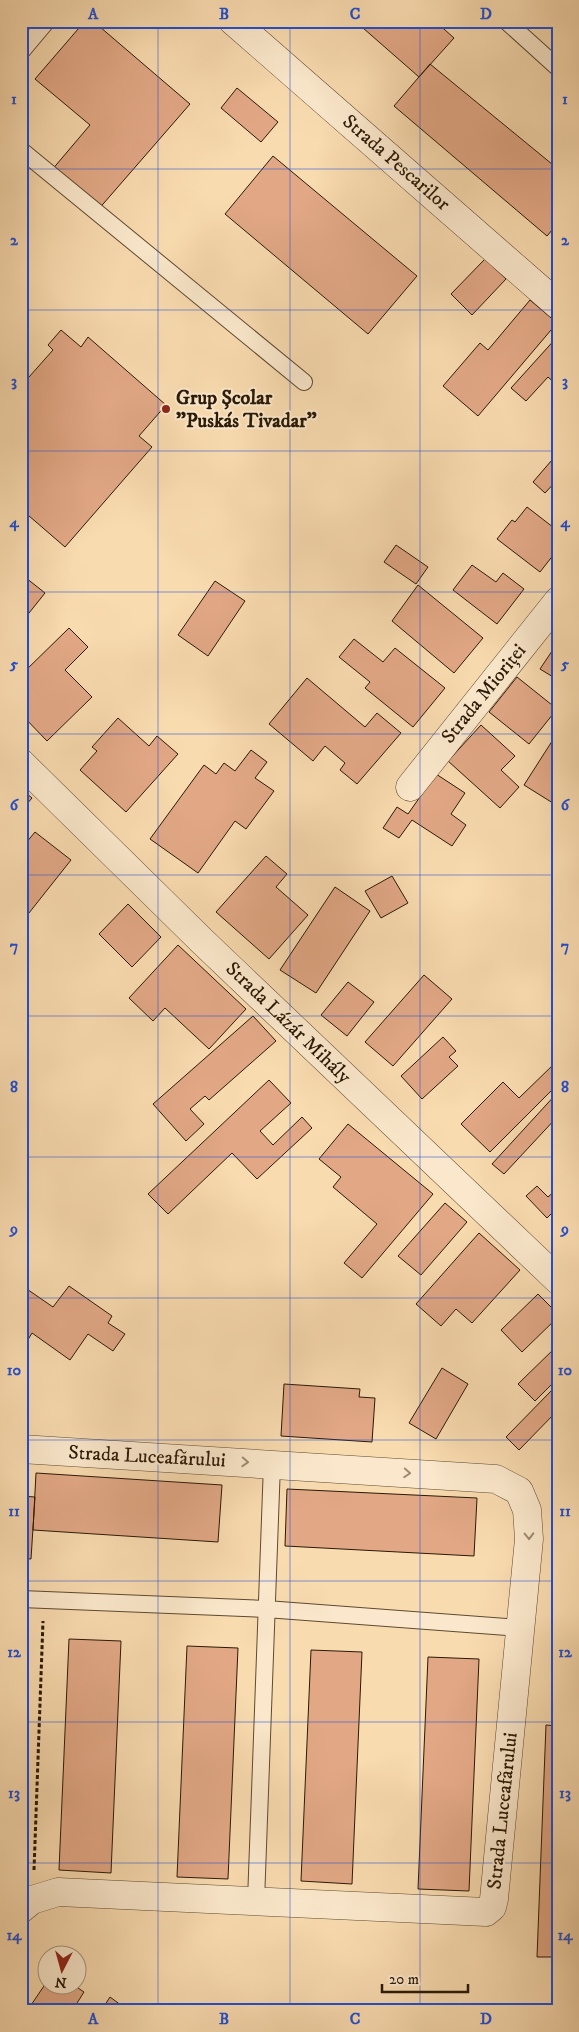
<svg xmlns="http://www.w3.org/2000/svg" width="579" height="2032" font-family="'IM FELL DW Pica',serif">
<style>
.building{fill:#e2a886;stroke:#2a1906}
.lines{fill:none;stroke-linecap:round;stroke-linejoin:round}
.lane-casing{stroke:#5e4a30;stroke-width:18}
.street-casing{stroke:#5e4a30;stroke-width:29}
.path{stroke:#2a1906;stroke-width:3;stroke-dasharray:4 2.5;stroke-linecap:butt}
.lane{stroke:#fbe8cc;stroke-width:16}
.street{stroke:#fbe8cc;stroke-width:28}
.oneway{stroke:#9d8b73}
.grid{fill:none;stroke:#1d4ed8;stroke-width:1;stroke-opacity:0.55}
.poi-dot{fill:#8f2418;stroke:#fbe8cc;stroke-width:2}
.labels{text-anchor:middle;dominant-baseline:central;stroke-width:4;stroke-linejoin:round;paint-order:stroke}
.street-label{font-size:20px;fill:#2a1906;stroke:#fbe8cc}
.poi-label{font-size:20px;font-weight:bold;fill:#2a1906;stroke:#fbe8cc;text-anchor:start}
.neatline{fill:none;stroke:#1d4ed8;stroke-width:2}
.grid-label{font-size:16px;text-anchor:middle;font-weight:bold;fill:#1d4ed8}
</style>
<rect width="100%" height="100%" fill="#f9dbb0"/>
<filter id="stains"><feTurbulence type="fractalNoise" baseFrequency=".004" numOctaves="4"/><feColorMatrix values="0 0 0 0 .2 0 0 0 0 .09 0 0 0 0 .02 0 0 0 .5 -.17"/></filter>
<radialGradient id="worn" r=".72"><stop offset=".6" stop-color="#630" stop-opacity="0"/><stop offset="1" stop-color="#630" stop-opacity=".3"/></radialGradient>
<path class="building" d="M 85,21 L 93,21 L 190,104 L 97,211 L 51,171 L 90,125 L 35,79 Z
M 355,21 L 435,21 L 454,38 L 419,77 Z
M 430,64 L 558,169 L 558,223 L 547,236 L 394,106 Z
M 237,88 L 278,122 L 261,142 L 221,108 Z
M 273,156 L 417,276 L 368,334 L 225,214 Z
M 485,259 L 506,279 L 472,315 L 451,294 Z
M 530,300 L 557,323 L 478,416 L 443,386 L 480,343 L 488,350 Z
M 61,330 L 81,347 L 88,337 L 166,405 L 139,436 L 152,447 L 65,547 L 21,509 L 21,386 L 53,350 L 48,345 Z
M 558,336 L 558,386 L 548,377 L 526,401 L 511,388 Z
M 558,453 L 558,479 L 545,493 L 533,482 Z
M 527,507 L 558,531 L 558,549 L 540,572 L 497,539 L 512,520 L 515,522 Z
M 396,545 L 428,567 L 416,584 L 384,562 Z
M 472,565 L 496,582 L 503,573 L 524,589 L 497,624 L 453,590 Z
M 21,574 L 45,593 L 21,623 Z
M 215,581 L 245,601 L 208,656 L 178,635 Z
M 418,585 L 483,638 L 454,673 L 392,621 Z
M 69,628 L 88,647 L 65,670 L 92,697 L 47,741 L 21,714 L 21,675 Z
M 354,639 L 383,662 L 395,648 L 445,688 L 413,727 L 365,688 L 370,682 L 339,657 Z
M 558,642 L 558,680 L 540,669 Z
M 517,677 L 557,709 L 529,744 L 489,712 Z
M 307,678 L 365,727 L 377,713 L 401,733 L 357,784 L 340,770 L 345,763 L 325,746 L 313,761 L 269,724 Z
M 118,718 L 149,746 L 157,736 L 178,754 L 126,812 L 80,770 L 97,751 L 92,747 Z
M 481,725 L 515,756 L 501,770 L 519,787 L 500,808 L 448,761 Z
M 556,735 L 558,802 L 556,805 L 524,785 Z
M 251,750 L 267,762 L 255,778 L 274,791 L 246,829 L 235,821 L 198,873 L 150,839 L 204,765 L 216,774 L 224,763 L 235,771 Z
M 436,774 L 465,793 L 451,814 L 466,825 L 452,846 L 412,820 L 399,838 L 383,828 L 397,807 L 408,814 Z
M 21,789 L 32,798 L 21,811 Z
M 35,832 L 71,860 L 21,923 L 21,849 Z
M 266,856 L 287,874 L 276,887 L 308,915 L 269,959 L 216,912 Z
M 392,876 L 408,903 L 381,918 L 365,891 Z
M 335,887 L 370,911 L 316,993 L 280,970 Z
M 128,904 L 161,937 L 132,967 L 99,934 Z
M 178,945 L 246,1009 L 209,1049 L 165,1008 L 153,1021 L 129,998 Z
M 424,975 L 452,999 L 393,1066 L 365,1042 Z
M 348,982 L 374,1002 L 347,1036 L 321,1015 Z
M 253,1016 L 276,1041 L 209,1100 L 205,1096 L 190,1109 L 204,1124 L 186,1141 L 153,1104 Z
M 443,1037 L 456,1051 L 449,1057 L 458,1066 L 422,1099 L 401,1076 Z
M 555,1063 L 558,1066 L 558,1084 L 490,1152 L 461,1124 L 503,1082 L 519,1098 Z
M 269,1080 L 291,1103 L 260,1131 L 273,1145 L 302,1117 L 312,1128 L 257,1179 L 232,1153 L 168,1214 L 148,1194 Z
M 558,1092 L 558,1116 L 504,1174 L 492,1164 Z
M 348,1124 L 433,1194 L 362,1278 L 344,1263 L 377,1224 L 333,1187 L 341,1177 L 319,1159 Z
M 537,1186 L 548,1197 L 558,1188 L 558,1207 L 547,1218 L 526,1196 Z
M 445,1203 L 467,1222 L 421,1275 L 398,1256 Z
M 479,1233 L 520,1270 L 472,1323 L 456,1309 L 441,1326 L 416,1304 Z
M 21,1285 L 53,1307 L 69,1286 L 112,1316 L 108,1323 L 125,1334 L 113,1351 L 88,1334 L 70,1360 L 32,1333 L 26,1343 L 21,1340 Z
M 538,1294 L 558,1314 L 558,1317 L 522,1352 L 501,1330 Z
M 558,1345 L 558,1378 L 535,1401 L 518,1384 Z
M 442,1368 L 468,1384 L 436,1439 L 409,1423 Z
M 284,1384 L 360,1389 L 359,1397 L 375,1398 L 372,1442 L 281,1436 Z
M 552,1390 L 558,1396 L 558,1410 L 519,1450 L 506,1437 Z
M 36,1473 L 222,1485 L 218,1542 L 33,1530 Z
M 287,1489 L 477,1498 L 474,1556 L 285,1546 Z
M 21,1496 L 35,1497 L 31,1559 L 21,1558 Z
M 69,1639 L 121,1641 L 111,1873 L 59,1870 Z
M 187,1646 L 238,1648 L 228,1879 L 177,1877 Z
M 311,1650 L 362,1652 L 352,1884 L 301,1881 Z
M 428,1657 L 479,1659 L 469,1891 L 418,1889 Z
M 546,1725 L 558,1726 L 558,1957 L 537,1957 Z
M 48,1980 L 48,1984 L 72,1984 L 84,1992 L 72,2011 L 27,2011 Z
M 110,1997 L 129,2011 L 101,2011 Z"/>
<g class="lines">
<defs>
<path id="lane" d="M 506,21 L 558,68
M 21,52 L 47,21
M 21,150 L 304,382
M 21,1599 L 266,1609 L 521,1628
M 256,1901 L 272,1464"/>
<path id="street" d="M 233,21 L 558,305
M 21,763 L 202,941 L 558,1280
M 410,787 L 558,601
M 21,1449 L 496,1479 L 519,1491 L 527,1510 L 529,1539 L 494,1899 L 492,1907 L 486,1912 L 58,1892 L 32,1900 L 21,1909"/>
</defs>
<use href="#lane" class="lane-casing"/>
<use href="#street" class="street-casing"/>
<path class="path" d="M 34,1870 L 43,1621"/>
<use href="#lane" class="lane"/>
<use href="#street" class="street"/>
</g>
<defs><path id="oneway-chevron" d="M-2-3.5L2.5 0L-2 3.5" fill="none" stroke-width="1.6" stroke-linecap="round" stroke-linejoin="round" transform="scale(1.25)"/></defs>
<g class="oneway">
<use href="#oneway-chevron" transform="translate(245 1462) rotate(3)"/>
<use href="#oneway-chevron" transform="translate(407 1473) rotate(4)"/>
<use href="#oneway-chevron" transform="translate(529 1536) rotate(89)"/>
</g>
<path class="grid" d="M 158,21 L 158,2011M 290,21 L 290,2011M 420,21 L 420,2011M 21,169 L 558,169M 21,310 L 558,310M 21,451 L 558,451M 21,592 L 558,592M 21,734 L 558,734M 21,875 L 558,875M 21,1016 L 558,1016M 21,1157 L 558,1157M 21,1298 L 558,1298M 21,1440 L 558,1440M 21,1581 L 558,1581M 21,1722 L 558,1722M 21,1863 L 558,1863"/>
<circle class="poi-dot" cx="166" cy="409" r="5"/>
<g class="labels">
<g class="street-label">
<text transform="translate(396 163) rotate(41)">Strada Pescarilor</text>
<text transform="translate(484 694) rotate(-51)">Strada Mioriței</text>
<text transform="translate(288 1023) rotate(44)">Strada Lázár Mihály</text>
<text transform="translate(147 1457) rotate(3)">Strada Luceafărului</text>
<text transform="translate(503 1811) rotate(-84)">Strada Luceafărului</text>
</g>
<g class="poi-label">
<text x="176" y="398">Grup Școlar<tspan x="176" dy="23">"Puskás Tivadar"</tspan></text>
</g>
</g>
<rect width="579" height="2032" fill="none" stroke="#f9dbb0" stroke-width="55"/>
<g transform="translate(62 1970) rotate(186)"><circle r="24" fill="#fbe8cc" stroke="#a7957d"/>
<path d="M0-4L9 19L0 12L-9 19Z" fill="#8f2418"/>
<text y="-8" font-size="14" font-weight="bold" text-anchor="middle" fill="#2a1906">N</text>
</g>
<path d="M382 1984v8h86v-8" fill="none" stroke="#2a1906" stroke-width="2.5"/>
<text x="389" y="1984" font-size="15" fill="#2a1906" stroke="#fbe8cc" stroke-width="4" paint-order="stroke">20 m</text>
<rect x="28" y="28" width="524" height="1976" class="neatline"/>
<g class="grid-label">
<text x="93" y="19">A</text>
<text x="224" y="19">B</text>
<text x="355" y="19">C</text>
<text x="486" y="19">D</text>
<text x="14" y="104">1</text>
<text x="565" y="104">1</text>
<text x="14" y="245">2</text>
<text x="565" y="245">2</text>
<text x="14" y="386">3</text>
<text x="565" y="386">3</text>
<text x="14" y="527">4</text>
<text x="565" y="527">4</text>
<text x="14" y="669">5</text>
<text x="565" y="669">5</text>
<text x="14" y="810">6</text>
<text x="565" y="810">6</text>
<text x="14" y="951">7</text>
<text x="565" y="951">7</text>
<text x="14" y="1092">8</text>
<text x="565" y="1092">8</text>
<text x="14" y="1234">9</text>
<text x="565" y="1234">9</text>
<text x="14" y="1375">10</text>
<text x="565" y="1375">10</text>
<text x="14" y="1516">11</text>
<text x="565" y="1516">11</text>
<text x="14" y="1657">12</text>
<text x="565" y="1657">12</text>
<text x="14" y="1798">13</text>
<text x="565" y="1798">13</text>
<text x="14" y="1940">14</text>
<text x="565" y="1940">14</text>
<text x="93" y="2024">A</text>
<text x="224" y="2024">B</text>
<text x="355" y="2024">C</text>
<text x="486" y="2024">D</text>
</g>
<rect width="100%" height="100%" filter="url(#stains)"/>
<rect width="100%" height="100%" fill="url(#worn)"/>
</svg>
